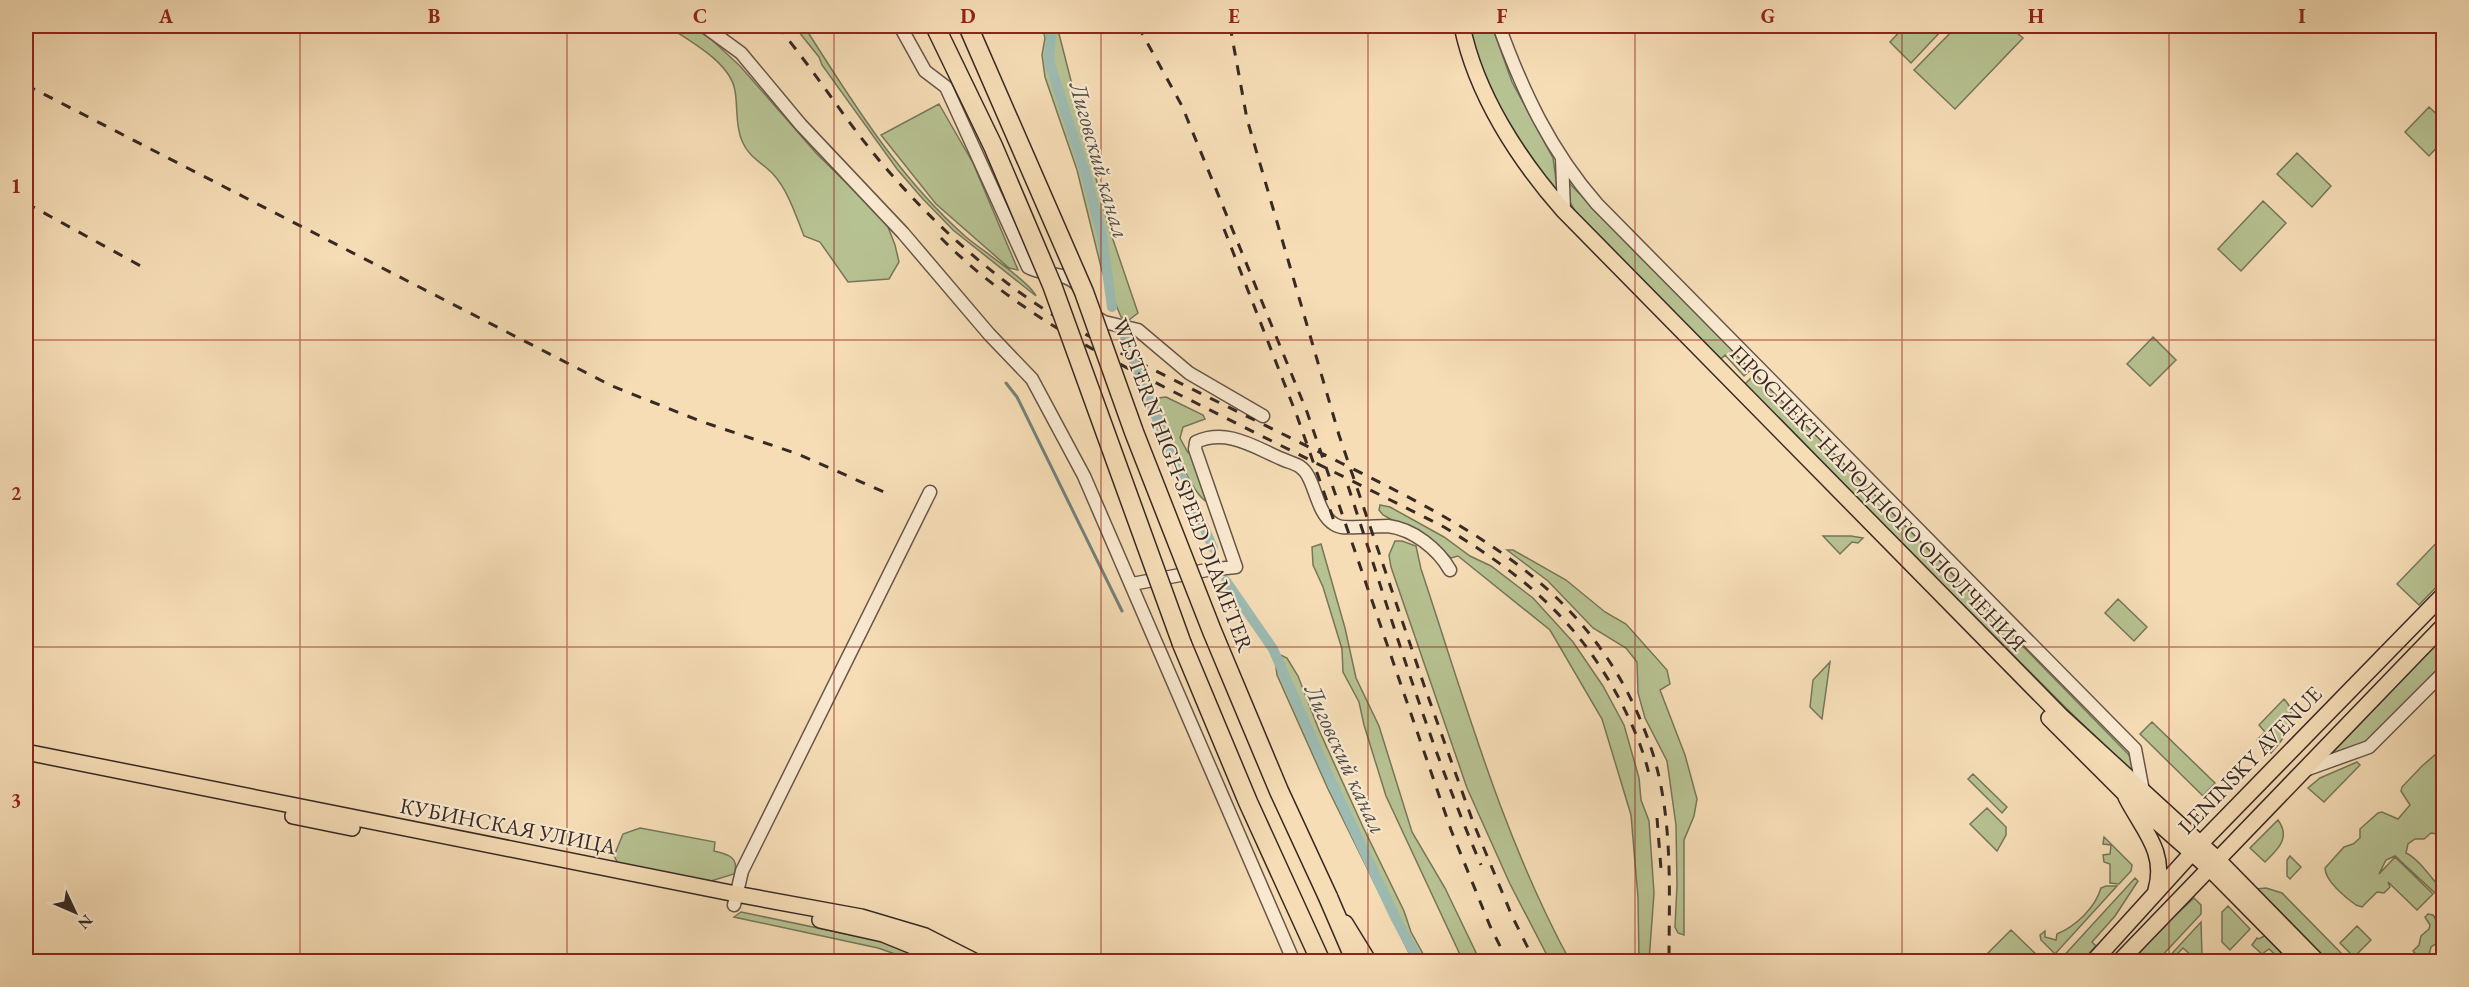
<svg xmlns="http://www.w3.org/2000/svg" width="2469" height="987" font-family="'EB Garamond',serif">
<style>
.green{fill:#b7c292;stroke:#77765b;stroke-width:1.5}
.lines{fill:none;stroke-linecap:round;stroke-linejoin:round}
.stream{stroke:#74817a;stroke-width:3}
.canal{stroke:#9dbbb3;stroke-width:10}
.minor-casing{stroke:#675648;stroke-width:15}
.major-casing{stroke:#372924;stroke-width:18}
.highway-casing{stroke:#372924;stroke-width:21}
.minor{stroke:#f9e9d0;stroke-width:12}
.major{stroke:#f6ddb6;stroke-width:15}
.highway{stroke:#f6ddb6;stroke-width:18}
.rail{stroke:#372924;stroke-width:3;stroke-dasharray:10 10;stroke-linecap:butt}
.highway-bridge-casing{stroke:#372924;stroke-width:21;stroke-linecap:butt}
.highway-bridge{stroke:#f6ddb6;stroke-width:18}
.grid{fill:none;stroke:#8f2418;stroke-width:1.5;stroke-opacity:0.55}
.labels{text-anchor:middle;dominant-baseline:central;stroke-width:4.5;stroke-linejoin:round;paint-order:stroke}
.street-label{font-size:22px;fill:#372924;stroke:#f9e9d0}
.water-label{font-size:24px;font-style:italic;fill:#504e48;stroke:#f9e9d0}
.neatline{fill:none;stroke:#8f2418;stroke-width:2}
.grid-label{font-size:20px;text-anchor:middle;font-weight:bold;fill:#8f2418}
</style>
<rect width="100%" height="100%" fill="#f6ddb6"/>
<filter id="stains"><feTurbulence type="fractalNoise" baseFrequency=".00333" numOctaves="4"/><feColorMatrix values="0 0 0 0 .2 0 0 0 0 .09 0 0 0 0 .02 0 0 0 .5 -.17"/></filter>
<radialGradient id="worn" r=".72"><stop offset=".6" stop-color="#630" stop-opacity="0"/><stop offset="1" stop-color="#630" stop-opacity=".3"/></radialGradient>
<path class="green" d="M 667,26 L 692,26 L 712,40 L 740,66 L 816,153 L 886,222 L 895,245 L 899,262 L 889,279 L 848,282 L 820,242 L 804,236 C 796,216 788,190 773,174 C 763,163 749,158 742,141 C 735,125 738,107 735,91 C 731,63 690,41 667,26 Z
M 794,26 L 804,26 C 851,100 899,178 966,237 C 980,249 1030,282 1036,296 L 953,230 L 922,198 L 897,169 L 822,65 L 819,57 Z
M 1042,26 L 1057,26 L 1108,225 L 1138,313 L 1129,320 L 1121,317 L 1102,271 L 1077,170 L 1045,77 L 1042,55 L 1045,38 Z
M 1469,26 L 1492,26 L 1512,82 L 1553,158 L 1558,194 C 1520,143 1483,89 1469,26 Z
M 1905,26 L 1935,26 L 1941,31 L 1911,63 L 1890,42 Z
M 1957,26 L 2009,26 L 2023,38 L 1955,109 L 1914,70 Z
M 939,104 L 973,163 L 1018,270 L 1009,268 L 936,204 L 881,135 Z
M 2429,107 L 2444,121 L 2443,141 L 2429,156 L 2405,132 Z
M 2297,153 L 2331,186 L 2312,207 L 2277,174 Z
M 1568,182 L 1752,369 L 1744,376 L 1725,355 L 1721,359 L 1577,215 L 1568,198 Z
M 2263,201 L 2286,223 L 2241,271 L 2218,249 Z
M 2153,337 L 2176,360 L 2150,386 L 2127,364 Z
M 1756,373 L 2131,757 L 2134,774 L 2067,709 L 1744,385 Z
M 1166,397 L 1203,415 L 1205,419 L 1183,427 L 1180,438 L 1187,451 L 1207,472 L 1207,502 C 1189,492 1168,431 1157,410 L 1156,402 L 1158,398 Z
M 1380,505 L 1390,507 L 1444,537 L 1470,556 L 1491,566 L 1533,598 L 1573,642 L 1603,686 L 1624,725 L 1639,778 L 1641,800 L 1649,821 L 1654,893 L 1649,961 L 1639,961 L 1638,898 L 1631,815 L 1602,719 L 1550,630 L 1458,556 L 1451,558 L 1433,542 L 1383,515 L 1379,510 Z
M 1823,536 L 1851,536 L 1863,538 L 1858,543 L 1852,542 L 1840,554 Z
M 2443,536 L 2443,580 L 2419,605 L 2397,584 Z
M 1395,541 L 1402,541 L 1416,546 L 1421,569 C 1465,701 1503,838 1570,961 L 1550,961 L 1510,884 L 1467,788 L 1391,567 L 1389,555 Z
M 1321,544 L 1345,628 L 1356,678 L 1379,726 L 1412,832 L 1445,888 L 1480,961 L 1463,961 L 1386,796 L 1364,725 L 1359,702 L 1343,672 L 1342,649 L 1323,587 L 1313,565 L 1312,547 Z
M 1507,550 L 1513,550 L 1566,580 L 1605,612 L 1626,624 L 1667,670 L 1670,684 L 1660,690 L 1685,755 L 1697,799 L 1694,816 L 1684,840 L 1684,935 L 1678,933 L 1675,927 L 1677,885 L 1676,825 L 1667,761 L 1645,718 L 1638,693 L 1637,662 L 1626,648 L 1593,628 L 1548,581 Z
M 2118,599 L 2147,627 L 2134,641 L 2105,613 Z
M 2443,637 L 2443,665 L 2374,737 L 2366,743 L 2331,754 Z
M 1274,652 L 1287,658 L 1298,676 L 1319,730 L 1363,827 L 1404,911 L 1411,932 L 1427,961 L 1413,961 L 1328,789 L 1277,675 Z
M 1830,662 L 1822,719 L 1810,707 L 1813,680 Z
M 2284,699 C 2301,716 2284,739 2271,753 L 2257,740 L 2265,732 L 2259,725 Z
M 2152,722 L 2215,783 L 2203,796 L 2140,734 Z
M 2443,748 L 2443,841 L 2437,834 L 2431,833 L 2424,839 L 2415,839 L 2408,844 L 2406,853 C 2418,858 2432,879 2442,890 L 2437,895 L 2435,893 L 2395,856 L 2386,860 L 2379,874 L 2395,857 L 2433,894 L 2417,910 L 2388,882 L 2390,887 L 2384,893 L 2377,892 L 2362,907 L 2356,905 C 2346,898 2325,881 2325,868 L 2344,847 L 2353,844 L 2360,838 L 2360,829 L 2378,813 L 2382,812 L 2398,819 L 2410,805 L 2401,791 L 2402,787 L 2422,766 Z
M 2357,762 L 2360,765 L 2324,802 L 2308,788 L 2320,778 Z
M 1973,774 L 2007,807 L 2002,813 L 1968,779 Z
M 1987,808 L 2006,827 L 2006,835 L 1997,851 L 1970,824 Z
M 2278,820 C 2291,838 2278,849 2265,862 L 2250,848 Z
M 640,828 L 715,842 L 714,851 C 727,854 740,857 734,874 L 711,881 L 619,865 L 614,856 L 623,834 Z
M 2104,837 L 2132,865 L 2131,871 L 2119,884 L 2110,883 L 2110,864 L 2104,862 L 2103,855 L 2110,854 L 2111,845 L 2103,844 Z
M 2290,856 L 2301,867 L 2290,879 L 2287,876 L 2287,860 Z
M 2135,878 L 2138,881 L 2115,916 L 2092,942 L 2096,946 L 2082,961 L 2059,961 Z
M 2106,886 L 2117,886 L 2055,954 L 2041,940 L 2040,935 L 2045,931 L 2045,937 L 2056,940 L 2057,934 C 2076,926 2095,908 2101,888 Z
M 2266,888 L 2282,893 L 2348,960 L 2326,961 L 2255,889 Z
M 2194,898 L 2201,905 L 2201,914 L 2157,961 L 2130,962 L 2156,933 Z
M 2228,906 L 2250,929 L 2230,950 L 2222,942 L 2222,912 Z
M 741,912 L 880,941 L 931,961 L 915,961 L 878,948 L 734,917 Z
M 2428,914 L 2433,915 L 2437,921 L 2436,930 L 2443,935 L 2443,939 L 2431,947 L 2428,958 L 2419,958 L 2413,951 L 2419,945 L 2421,936 L 2429,929 L 2430,925 L 2425,917 Z
M 2201,922 L 2202,955 L 2196,960 L 2183,948 L 2170,961 L 2165,961 Z
M 2357,926 L 2371,940 L 2354,957 L 2340,943 Z
M 2011,930 L 2043,961 L 1980,961 Z
M 2266,935 L 2292,961 L 2282,961 L 2269,949 L 2262,954 L 2252,945 L 2257,938 L 2259,939 Z"/>
<g class="lines">
<path class="stream" d="M 1006,383 L 1017,397 L 1122,611"/>
<path class="canal" d="M 1047,26 L 1051,38 L 1049,61 L 1085,172 L 1102,235 L 1112,307
M 1125,339 L 1154,412 L 1213,548
M 1226,581 L 1273,649 L 1325,768 L 1396,919 L 1419,962"/>
<defs>
<path id="minor" d="M 704,26 L 741,53 L 801,125 L 903,233 L 989,334 L 1032,379 L 1084,476 L 1294,962
M 900,26 L 925,71 L 946,87 L 1028,267 C 1045,277 1067,270 1080,288
M 1499,26 C 1523,92 1550,150 1597,204 L 2135,749 L 2143,791
M 1562,159 L 1564,211
M 1092,315 L 1104,322 L 1138,330 L 1189,373 L 1263,416
M 1132,584 L 1207,570 L 1236,567 L 1195,449 L 1196,442 C 1227,428 1254,447 1282,459 C 1293,464 1302,464 1308,476 C 1316,490 1319,515 1334,524 C 1341,529 1351,527 1360,527 C 1369,527 1379,526 1388,526 C 1413,529 1438,549 1450,570
M 2305,770 L 2369,747 L 2444,672
M 734,905 L 742,871 L 930,492"/>
<path id="major" d="M 1462,26 C 1476,94 1518,159 1564,211 L 2061,716 L 2217,859 L 2318,962
M 2049,718 L 2123,792 L 2209,868 L 2302,962
M 26,752 L 736,894 L 861,917 L 925,936 L 976,962
M 2126,797 C 2143,830 2167,852 2156,890
M 293,816 L 352,828
M 820,920 L 883,934 L 952,962
M 1345,923 L 1369,962
M 2093,962 L 2200,844 L 2444,594
M 2119,962 L 2444,625"/>
<path id="highway" d="M 1182,644 L 1248,802 L 1321,962
M 1328,897 L 1356,962"/>
</defs>
<use href="#minor" class="minor-casing"/>
<use href="#major" class="major-casing"/>
<use href="#highway" class="highway-casing"/>
<use href="#minor" class="minor"/>
<use href="#major" class="major"/>
<use href="#highway" class="highway"/>
<path class="rail" d="M 777,26 C 817,73 849,127 891,174 C 931,220 979,264 1029,299 C 1078,333 1132,359 1186,386 C 1238,412 1289,437 1341,463 C 1476,530 1595,590 1649,742 C 1674,812 1669,888 1669,962
M 1138,26 L 1182,106 L 1307,412 L 1451,830 L 1490,926 L 1508,962
M 1230,26 L 1247,119 L 1339,435 L 1425,688 L 1473,822 L 1512,916 L 1535,962
M 26,85 L 612,386 L 700,421 L 798,454 L 884,492
M 26,203 L 148,270
M 1224,229 L 1297,416 L 1334,521
M 941,238 C 1014,312 1108,359 1200,405 C 1281,446 1363,486 1444,527 C 1523,575 1577,619 1621,702 C 1633,726 1645,753 1650,779
M 1348,486 C 1390,613 1428,742 1481,865
M 1657,818 L 1661,869"/>
<defs>
<path id="highway-bridge" d="M 935,26 L 993,146 L 1052,285 L 1182,644
M 968,26 L 1084,292 L 1134,432 L 1212,631 L 1279,791 L 1328,897"/>
</defs>
<use href="#highway-bridge" class="highway-bridge-casing"/>
<use href="#highway-bridge" class="highway-bridge"/>
</g>
<path class="grid" d="M 300,26 L 300,962M 567,26 L 567,962M 834,26 L 834,962M 1101,26 L 1101,962M 1368,26 L 1368,962M 1635,26 L 1635,962M 1902,26 L 1902,962M 2169,26 L 2169,962M 26,340 L 2444,340M 26,647 L 2444,647"/>
<g class="labels">
<g class="street-label">
<text transform="translate(1183 485) rotate(69)">WESTERN HIGH-SPEED DIAMETER</text>
<text transform="translate(1878 498) rotate(46)">ПРОСПЕКТ НАРОДНОГО ОПОЛЧЕНИЯ</text>
<text transform="translate(2250 760) rotate(-46)">LENINSKY AVENUE</text>
<text transform="translate(508 826) rotate(11)">КУБИНСКАЯ УЛИЦА</text>
</g>
<g class="water-label">
<text transform="translate(1100 160) rotate(74)">Лиговский канал</text>
<text transform="translate(1346 759) rotate(65)">Лиговский канал</text>
</g>
</g>
<rect width="2469" height="987" fill="none" stroke="#f6ddb6" stroke-width="66"/>
<g transform="translate(75 912) rotate(134)" stroke="#f9e9d0" stroke-width="4.5" paint-order="stroke">
<path d="M0-4.5L10 22L0 15L-10 22Z" fill="#372924"/>
<text y="-9" font-size="16" font-weight="bold" text-anchor="middle" fill="#372924">N</text>
</g>
<rect x="33" y="33" width="2403" height="921" class="neatline"/>
<g class="grid-label">
<text x="166" y="23">A</text>
<text x="434" y="23">B</text>
<text x="700" y="23">C</text>
<text x="968" y="23">D</text>
<text x="1234" y="23">E</text>
<text x="1502" y="23">F</text>
<text x="1768" y="23">G</text>
<text x="2036" y="23">H</text>
<text x="2302" y="23">I</text>
<text x="16" y="193">1</text>
<text x="16" y="500">2</text>
<text x="16" y="807">3</text>
</g>
<rect width="100%" height="100%" filter="url(#stains)"/>
<rect width="100%" height="100%" fill="url(#worn)"/>
</svg>
